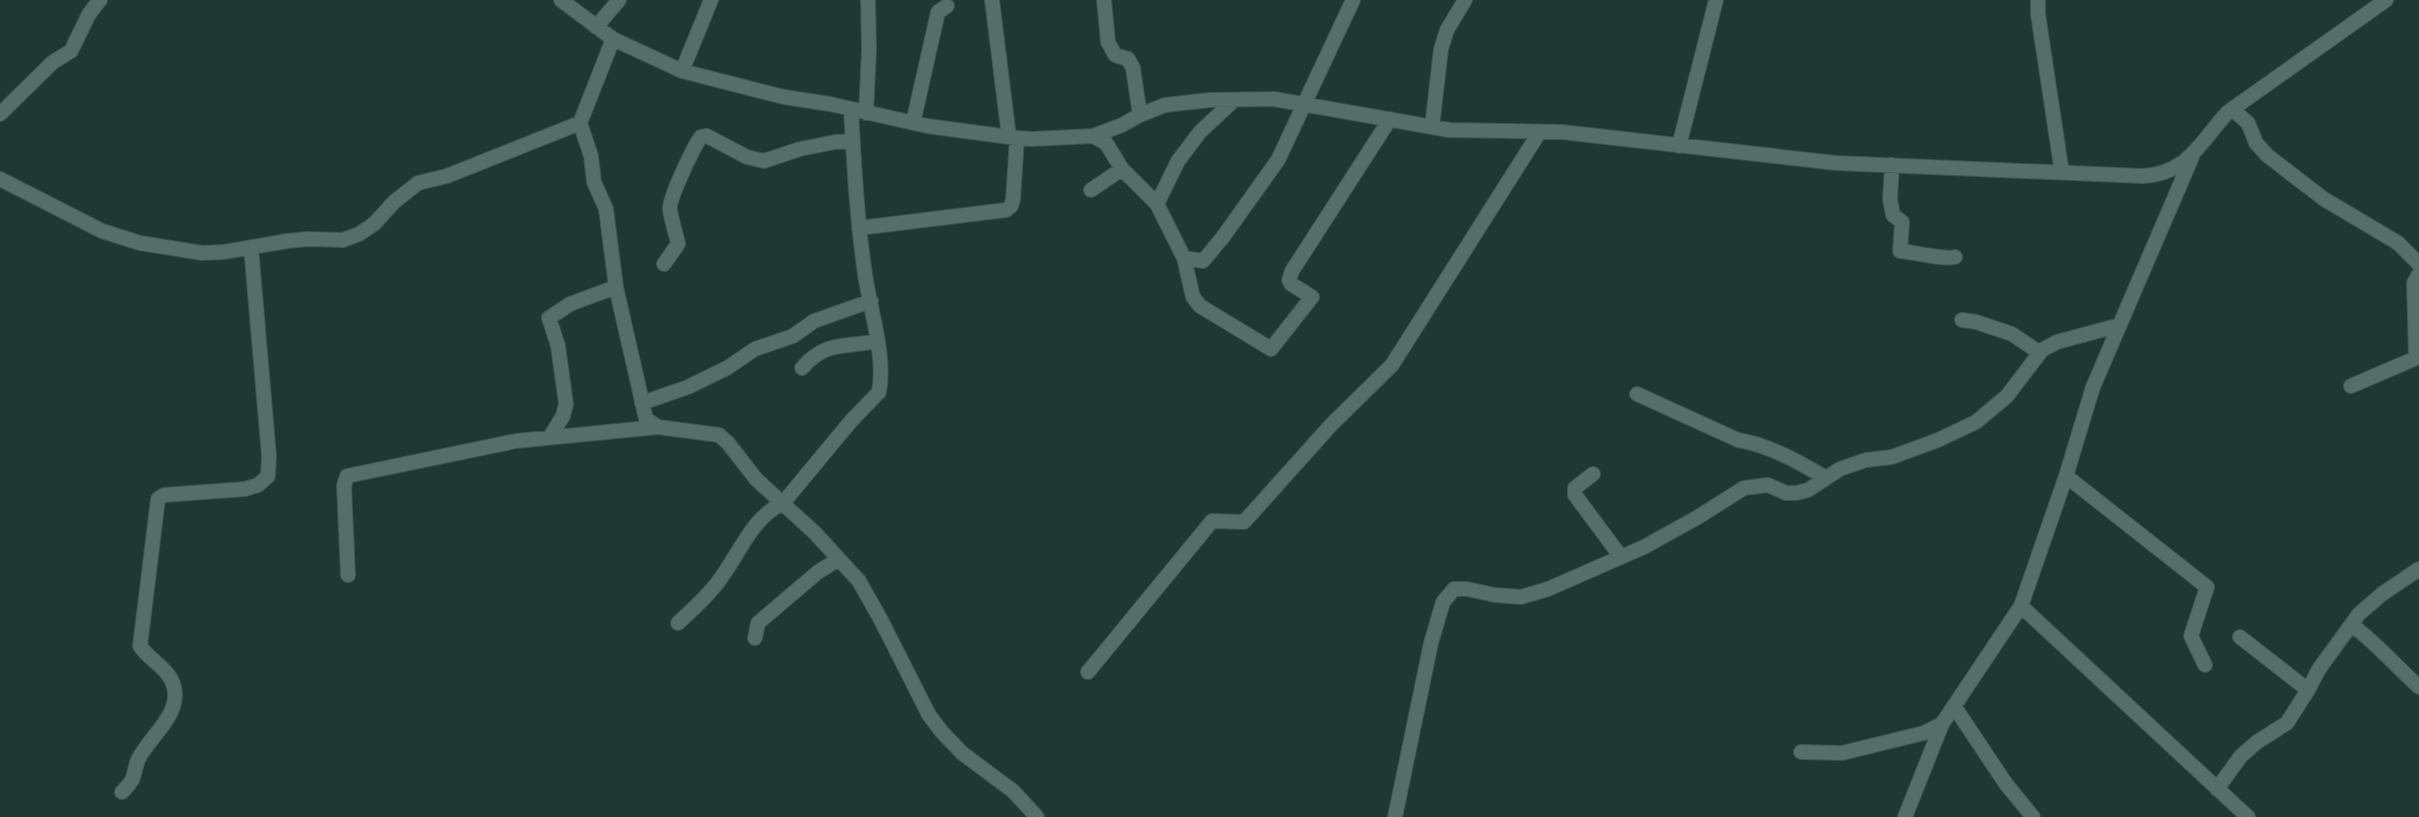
<svg xmlns="http://www.w3.org/2000/svg" width="2419" height="817" font-family="'Golos Text',sans-serif">
<style>
.lines{fill:none;stroke-linecap:round;stroke-linejoin:round}
.minor-casing{stroke:#405450;stroke-width:16}
.minor{stroke:#556e68;stroke-width:14}
</style>
<rect width="100%" height="100%" fill="#203732"/>
<g class="lines">
<defs>
<path id="minor" d="M 561,0 L 613,39 L 682,71 L 784,97 L 830,104 L 927,126 L 1017,138 L 1032,139 L 1093,136 L 1122,125 L 1140,115 L 1165,105 L 1210,100 L 1274,99 L 1449,130 L 1562,132 L 1836,163 L 2142,176 C 2188,174 2200,142 2228,112 L 2386,0
M 992,0 L 1009,137
M 1104,0 L 1108,42 L 1115,55 L 1128,59 L 1133,68 L 1140,115
M 2038,0 L 2038,14 L 2062,173
M 596,27 L 619,0
M 682,71 L 711,0
M 2232,109 L 2248,123 L 2256,143 L 2268,156 L 2324,199 L 2398,243 L 2419,264
M 866,113 L 869,50 L 868,0
M 0,114 L 53,62 L 71,51 L 89,14 L 100,0
M 580,123 L 591,156 L 594,182 L 606,209 L 616,287 L 646,419 L 658,427
M 913,123 L 938,12 L 947,6
M 1432,127 L 1441,49 L 1447,30 L 1465,0
M 1679,146 L 1716,0
M 1892,165 L 1890,199 L 1893,215 L 1902,222 L 1900,251 C 1912,252 1947,260 1955,257
M 1122,169 L 1157,204 L 1184,258 L 1193,297 L 1200,306 L 1271,349 L 1312,297 L 1291,284 L 1289,280 L 1292,271 L 1390,119
M 0,179 L 102,231 L 140,243 L 202,253 L 224,252 L 287,241 L 308,239 L 343,240 L 359,234 L 374,224 L 394,202 L 418,183 L 447,176 L 580,123 L 613,39
M 1091,190 L 1122,169 L 1106,143 L 1093,136
M 1157,204 L 1178,161 L 1200,132 L 1233,101
M 859,228 L 1006,210 L 1011,206 L 1013,200 L 1017,138
M 1184,258 L 1203,261 L 1223,237 L 1278,160 L 1353,0
M 664,264 L 678,244 C 676,232 671,220 670,209 C 669,198 694,146 701,137 L 707,136 L 747,157 L 764,161 L 800,149 L 835,142 L 853,141
M 1962,320 L 1976,322 L 2012,334 L 2040,353
M 802,368 C 826,340 845,348 877,341
M 2351,386 L 2416,358 L 2414,283 L 2419,274
M 1637,394 L 1738,440 C 1769,445 1799,462 1826,478
M 642,403 L 688,387 L 727,368 L 755,349 L 793,336 L 814,321 L 871,301
M 550,437 L 563,416 L 566,404 L 558,346 L 549,318 L 570,304 L 616,287
M 1593,474 L 1575,488 L 1575,495 L 1621,557
M 2066,476 L 2207,587 L 2191,636 L 2205,665
M 348,575 L 344,486 L 347,476 L 516,441 L 658,427 L 719,435 L 728,443 L 756,479 L 815,533 L 859,581 L 881,620 L 929,715 L 942,732 L 962,753 L 1013,791 L 1037,817
M 2021,606 L 2248,817
M 678,623 C 692,610 707,597 718,582 C 739,555 751,518 783,503 L 851,421 L 879,392 C 886,356 870,310 865,274 C 857,220 854,164 851,110
M 2352,625 C 2376,643 2396,666 2419,687
M 755,638 L 758,623 L 818,572 L 839,559
M 1088,672 L 1212,521 L 1244,522 L 1331,425 L 1392,365 L 1539,133
M 2308,690 L 2319,669 L 2359,614 L 2382,594 L 2419,569
M 1954,706 L 2006,784 L 2033,817
M 1801,752 L 1842,753 L 1924,733 L 1942,724
M 2217,789 L 2241,756 L 2257,742 L 2287,723 L 2308,690 L 2240,637
M 122,792 C 125,789 129,785 132,780 C 135,774 135,765 139,758 C 150,736 181,715 174,687 C 170,669 150,661 140,646 L 158,499 L 164,495 L 245,489 L 258,485 L 268,476 L 269,456 L 251,247
M 1395,817 L 1431,643 L 1443,602 L 1454,589 L 1467,589 L 1495,595 L 1521,597 L 1548,589 L 1644,547 L 1698,517 L 1744,488 L 1768,485 L 1786,493 L 1796,493 L 1808,490 L 1840,469 L 1866,460 L 1892,457 L 1938,440 L 1976,422 L 2007,396 L 2042,350 L 2057,342 L 2120,325
M 1905,817 L 1942,724 L 2021,606 L 2066,476 L 2093,387 L 2192,157"/>
</defs>
<use href="#minor" class="minor-casing"/>
<use href="#minor" class="minor"/>
</g>
</svg>
